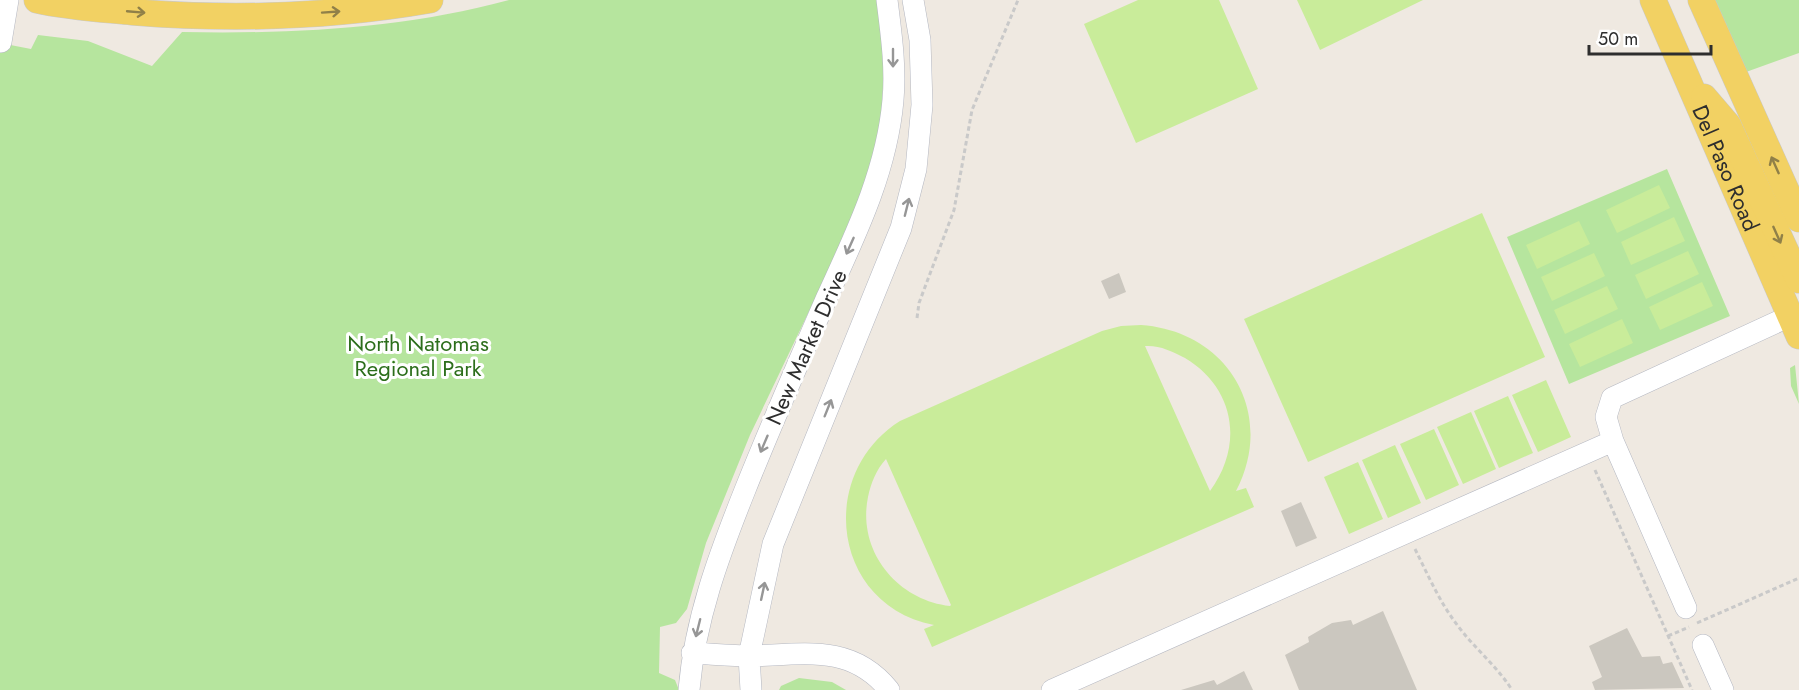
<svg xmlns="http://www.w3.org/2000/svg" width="1799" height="690" font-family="Jost,sans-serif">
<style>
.green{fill:#b6e59e}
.pitch{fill:#c9ec9a;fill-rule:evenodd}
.building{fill:#cbc7bf}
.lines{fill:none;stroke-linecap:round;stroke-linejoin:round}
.minor-casing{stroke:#b4b7c1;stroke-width:22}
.major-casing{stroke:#c9c9c9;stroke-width:27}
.path{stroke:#c9c9c9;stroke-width:3;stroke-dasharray:4.5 3;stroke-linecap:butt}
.minor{stroke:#fff;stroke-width:21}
.major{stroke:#f2d163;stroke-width:26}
.oneway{stroke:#908048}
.oneway2{stroke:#969696}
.labels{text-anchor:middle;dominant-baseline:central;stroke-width:6;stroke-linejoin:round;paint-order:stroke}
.street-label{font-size:22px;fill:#2e2e2e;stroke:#fff}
.park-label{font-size:22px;fill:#2c6e1b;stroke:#fff}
</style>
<rect width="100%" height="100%" fill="#efe9e1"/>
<path class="green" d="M 509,0 L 878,0 L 884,67 L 882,106 L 877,144 L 855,215 L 750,435 L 706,543 L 687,609 L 676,623 L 660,627 L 659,673 L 675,680 L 679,690 L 0,690 L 0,43 L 31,49 L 38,35 L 88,41 L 152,66 L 182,32 C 291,34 403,29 509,0 Z
M 1714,0 L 1799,0 L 1799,53 L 1746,72 Z
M 1667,169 L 1730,316 L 1569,384 L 1507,237 Z
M 1795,365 L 1799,404 L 1791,386 L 1790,368 Z
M 799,678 L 832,682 L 846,690 L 779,690 L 781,686 Z"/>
<path class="pitch" d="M 1138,0 L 1219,0 L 1258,89 L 1136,143 L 1084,24 Z
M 1297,0 L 1423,0 L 1320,50 Z
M 1659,185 L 1670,208 L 1617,233 L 1606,210 Z
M 1482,213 L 1545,357 L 1308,462 L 1244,319 Z
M 1674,217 L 1685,241 L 1631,265 L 1621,242 Z
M 1579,221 L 1590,244 L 1537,269 L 1526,245 Z
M 1688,251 L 1699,274 L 1646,299 L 1635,275 Z
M 1594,253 L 1605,276 L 1552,301 L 1541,277 Z
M 1702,282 L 1713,306 L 1660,330 L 1649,307 Z
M 1607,286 L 1618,309 L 1565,334 L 1554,310 Z
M 1622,319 L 1633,343 L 1580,367 L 1569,344 Z
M 1141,325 C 1227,331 1277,412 1236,491 L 1246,488 L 1254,507 L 932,647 L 924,629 L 934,625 C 832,605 816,474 900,421 L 1102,331 L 1121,326 ZM 1145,346 C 1159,345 1172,351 1185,358 C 1235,388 1244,445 1210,491 ZM 886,459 L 951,605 L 950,606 C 897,600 857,551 868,497 C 871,483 876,470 886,459 Z
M 1546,380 L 1571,437 L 1538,452 L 1512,395 Z
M 1508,396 L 1533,453 L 1499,468 L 1474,411 Z
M 1471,412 L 1496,469 L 1463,484 L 1437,427 Z
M 1434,429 L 1459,485 L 1426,500 L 1400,444 Z
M 1395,445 L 1421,503 L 1388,518 L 1362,460 Z
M 1358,462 L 1383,519 L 1349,534 L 1324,477 Z"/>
<path class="building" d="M 1119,273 L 1126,292 L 1109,299 L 1101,281 Z
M 1301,502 L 1317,538 L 1296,547 L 1281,511 Z
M 1383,611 L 1417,690 L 1299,690 L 1285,655 L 1309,642 L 1308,637 L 1332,623 L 1351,620 L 1353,625 Z
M 1627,628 L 1642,657 L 1660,656 L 1663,664 L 1672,662 L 1684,688 L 1595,690 L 1592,682 L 1602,677 L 1589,646 Z
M 1244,671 L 1253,690 L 1181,690 L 1214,680 L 1217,685 Z"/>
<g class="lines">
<defs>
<path id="minor" d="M 1,42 L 8,0
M 1686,608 L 1613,441 L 1606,417 L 1612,398 L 1790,316
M 1703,645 L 1723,690
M 692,653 C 712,654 732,656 752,656 C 805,654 852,644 889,690
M 689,690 C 695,619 719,555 745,490 C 771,425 799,361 827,297 C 856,234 887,170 893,100 C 896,66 891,33 887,0
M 751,690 L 749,656 L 773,544 L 901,228 L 916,169 L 922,105 L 920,40 L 913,0
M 1052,690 L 1613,441"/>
<g id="major">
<path d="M 37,0 C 68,7 101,9 132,12 C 231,20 332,17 430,0"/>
<path id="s1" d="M 1653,0 L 1799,336"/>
<path d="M 1701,0 L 1799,219"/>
<path d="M 1704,97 L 1728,125 L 1799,280"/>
</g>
</defs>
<use href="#minor" class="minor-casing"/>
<use href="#major" class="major-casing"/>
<path class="path" d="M 917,318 L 919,303 L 954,210 L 972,110 L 1018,0
M 1595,470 L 1692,690
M 1415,549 C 1428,575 1440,603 1458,626 C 1475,649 1497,666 1512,690
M 1697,623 L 1799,578
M 1668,636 L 1689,627"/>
<use href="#minor" class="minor"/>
<use href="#major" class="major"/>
</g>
<defs><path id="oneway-shaft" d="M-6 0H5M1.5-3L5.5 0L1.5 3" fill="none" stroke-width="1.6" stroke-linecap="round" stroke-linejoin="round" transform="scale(1.5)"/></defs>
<g class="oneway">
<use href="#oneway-shaft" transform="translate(136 12) rotate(5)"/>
<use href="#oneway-shaft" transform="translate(331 12) rotate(-4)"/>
<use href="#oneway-shaft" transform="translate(1775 165) rotate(-114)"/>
<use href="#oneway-shaft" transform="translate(1777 235) rotate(66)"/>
</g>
<g class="oneway2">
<use href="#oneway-shaft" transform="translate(893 58) rotate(90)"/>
<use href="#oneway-shaft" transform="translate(907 207) rotate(-76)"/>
<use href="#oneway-shaft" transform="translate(850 246) rotate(114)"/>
<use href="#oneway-shaft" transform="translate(828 408) rotate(-68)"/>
<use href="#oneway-shaft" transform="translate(764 444) rotate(113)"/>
<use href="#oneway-shaft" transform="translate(763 591) rotate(-78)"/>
<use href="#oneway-shaft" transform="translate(698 628) rotate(104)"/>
</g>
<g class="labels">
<g class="street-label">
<text stroke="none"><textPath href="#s1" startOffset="183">Del Paso Road</textPath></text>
<text transform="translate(806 347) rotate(-66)">New Market Drive</text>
</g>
<g class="park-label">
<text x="418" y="343">North Natomas<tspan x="418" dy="25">Regional Park</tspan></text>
</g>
</g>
<path d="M1589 45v9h122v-9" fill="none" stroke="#2e2e2e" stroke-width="3"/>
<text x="1598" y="45" font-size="18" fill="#2e2e2e" stroke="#ffffff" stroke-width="4.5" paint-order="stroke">50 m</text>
</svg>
